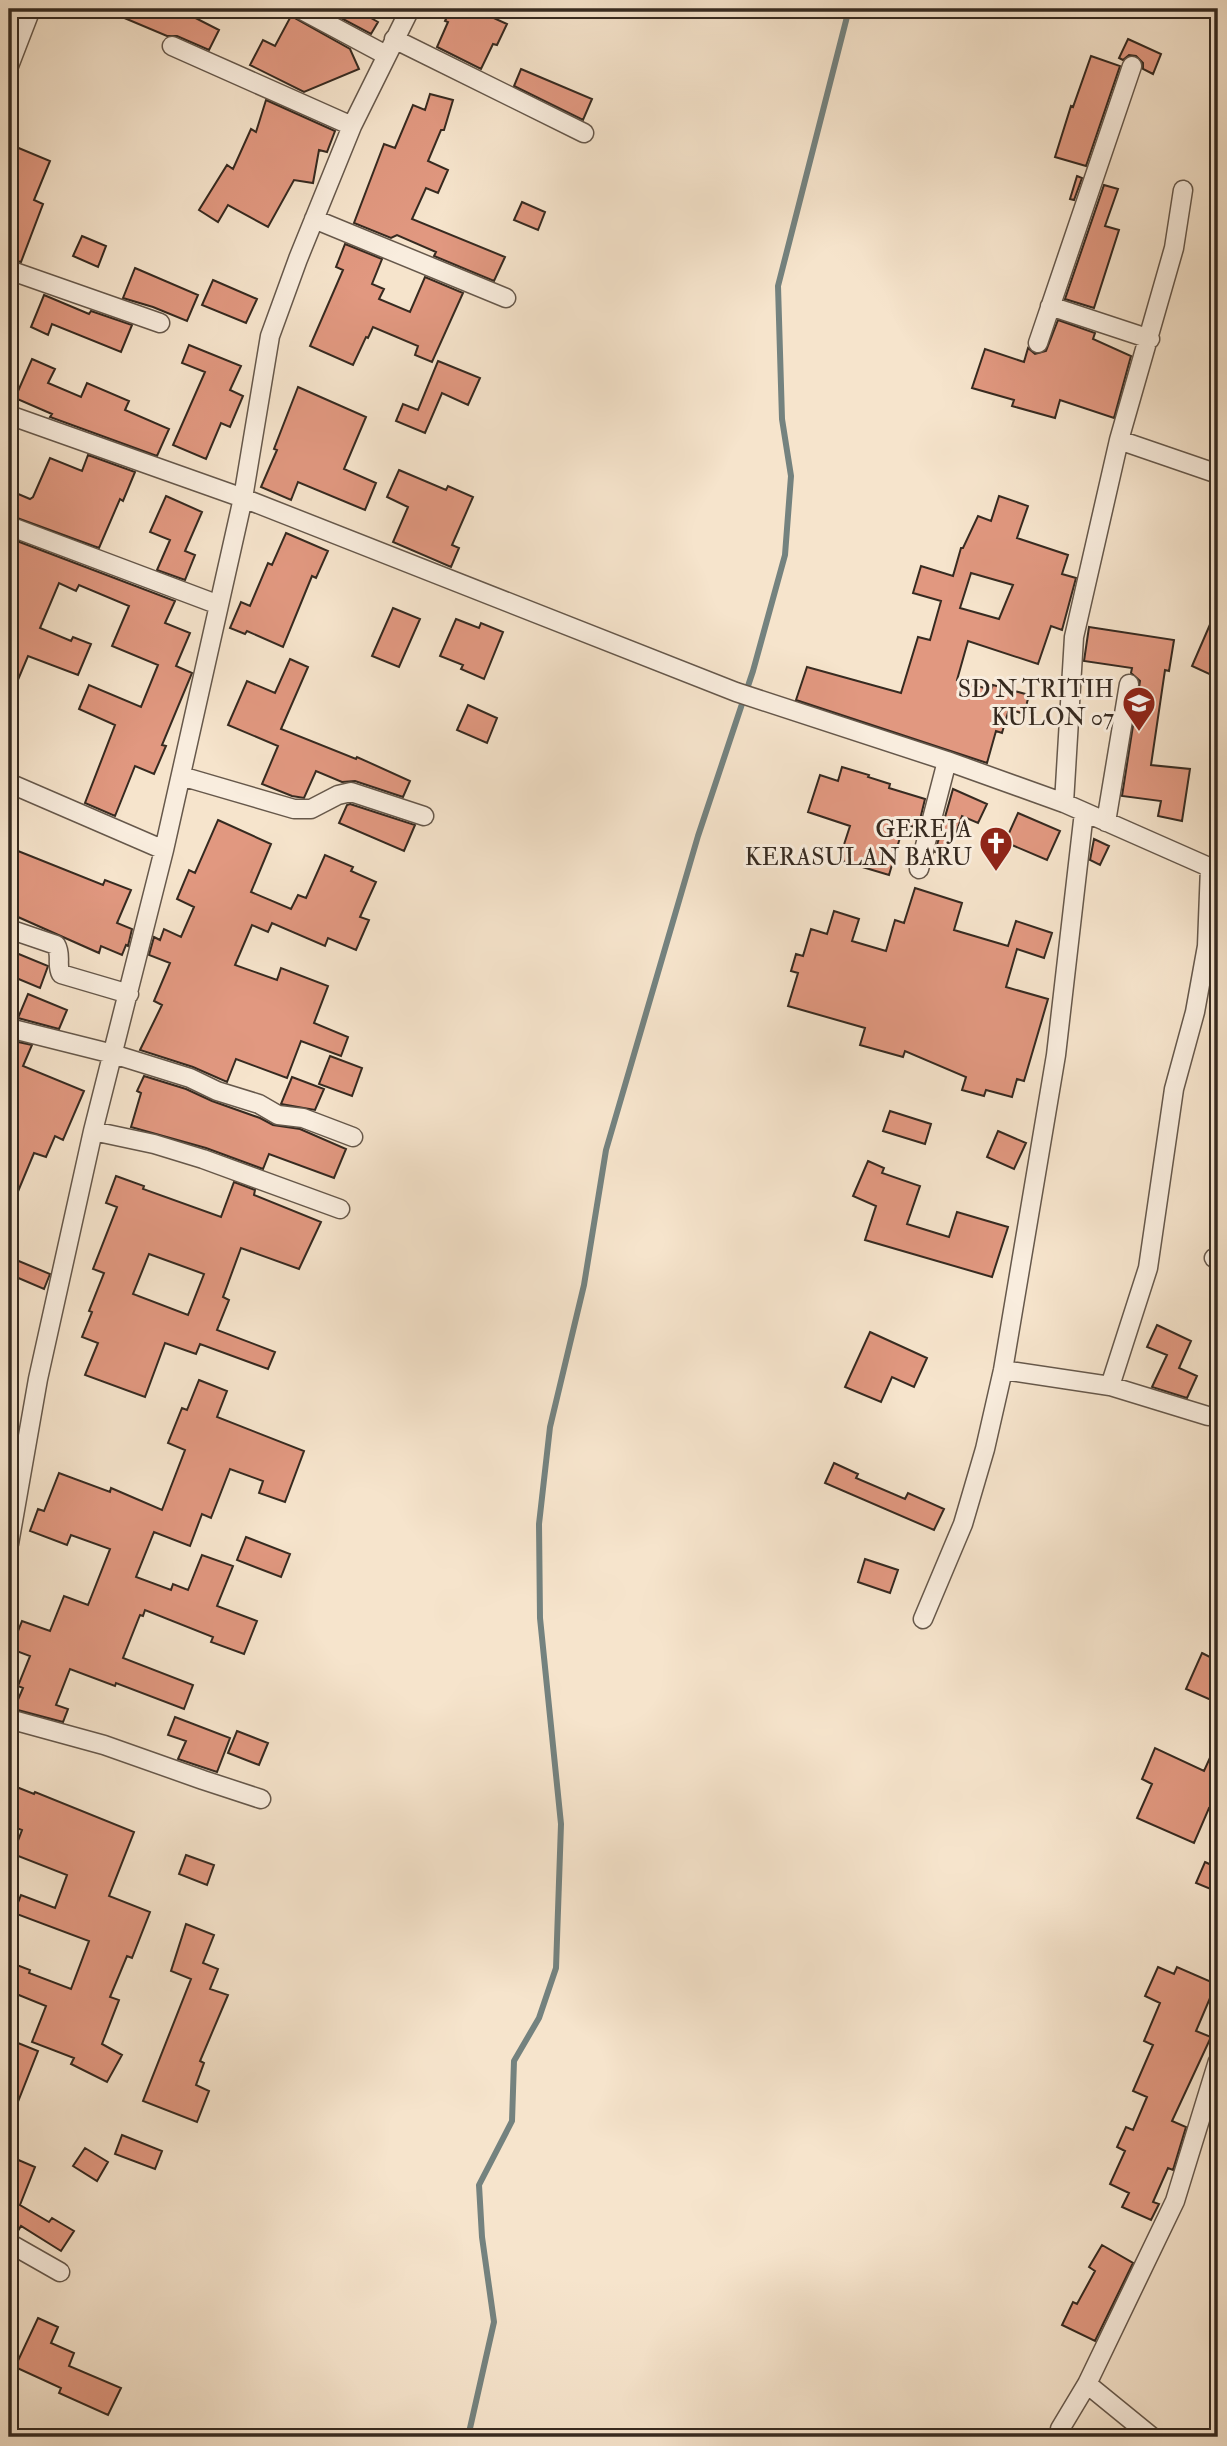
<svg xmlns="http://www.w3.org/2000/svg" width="1227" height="2446" font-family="'IM FELL Double Pica',serif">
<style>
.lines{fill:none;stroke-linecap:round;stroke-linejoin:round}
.stream{stroke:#74827f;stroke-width:6}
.building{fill:#e19880;stroke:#362a20;stroke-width:2;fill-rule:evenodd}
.minor-casing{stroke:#66584b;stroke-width:21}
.minor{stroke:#f9edde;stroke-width:18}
.labels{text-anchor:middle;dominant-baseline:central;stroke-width:6;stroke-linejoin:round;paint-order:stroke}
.poi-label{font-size:24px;fill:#362a20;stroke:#f9edde;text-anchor:end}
</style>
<rect width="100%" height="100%" fill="#f6e4cc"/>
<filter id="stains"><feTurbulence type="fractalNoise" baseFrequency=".00286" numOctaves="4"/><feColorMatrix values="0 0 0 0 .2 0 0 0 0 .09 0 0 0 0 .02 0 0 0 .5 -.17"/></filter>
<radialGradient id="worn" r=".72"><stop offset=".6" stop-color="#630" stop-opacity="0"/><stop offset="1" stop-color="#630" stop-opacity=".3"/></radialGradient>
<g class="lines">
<path class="stream" d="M 468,2437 L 494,2322 L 482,2237 L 479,2185 L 512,2121 L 514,2061 L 539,2018 L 556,1968 L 561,1824 L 540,1618 L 539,1524 L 550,1427 L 584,1285 L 606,1150 L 698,836 L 753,671 L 785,555 L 791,476 L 782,419 L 778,286 L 849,9"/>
</g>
<path class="building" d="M 103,9 L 178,9 L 219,30 L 209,50 L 177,36 L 167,36 Z
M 324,9 L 355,9 L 378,22 L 371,34 Z
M 451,9 L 474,9 L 507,24 L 497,45 L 493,44 L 481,69 L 437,47 L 448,22 L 445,21 Z
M 291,16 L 350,49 L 359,69 L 304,92 L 250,65 L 263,40 L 275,46 Z
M 1128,39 L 1161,54 L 1153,74 L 1143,69 L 1143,63 L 1136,56 L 1129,55 L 1123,60 L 1119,58 Z
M 1091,56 L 1120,66 L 1086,166 L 1055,157 L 1071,106 L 1073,107 Z
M 521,69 L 592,99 L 583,120 L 514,86 Z
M 430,94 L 453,100 L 444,130 L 441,130 L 428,161 L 448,170 L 438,193 L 426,188 L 412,219 L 505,257 L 494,281 L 434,256 L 436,252 L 397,235 L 391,238 L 354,223 L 384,144 L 395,148 L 413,105 L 425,110 Z
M 266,100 L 335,131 L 327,152 L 319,150 L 313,183 L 294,180 L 268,227 L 228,205 L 218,222 L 199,210 L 227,165 L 233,169 L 251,129 L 256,132 Z
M 9,144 L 50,161 L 34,200 L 43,204 L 21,262 L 9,259 Z
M 1077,176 L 1082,178 L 1074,200 L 1070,199 Z
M 1104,185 L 1118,189 L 1105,226 L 1119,230 L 1094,308 L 1065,299 Z
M 522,202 L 545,212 L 538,230 L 514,220 Z
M 82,236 L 106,246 L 98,267 L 73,256 Z
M 345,244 L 382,259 L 372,284 L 384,289 L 379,299 L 410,312 L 425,277 L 463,293 L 432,362 L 415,355 L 418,346 L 373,327 L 368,338 L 366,337 L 353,365 L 310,346 L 343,270 L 336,267 Z
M 135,268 L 198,295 L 187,321 L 153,307 L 123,298 Z
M 213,280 L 257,299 L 246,323 L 202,305 Z
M 44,295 L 89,314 L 91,311 L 132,325 L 121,352 L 52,324 L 48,335 L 31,327 Z
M 1058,320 L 1095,333 L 1093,339 L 1131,356 L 1114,418 L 1060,400 L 1055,418 L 1012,406 L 1014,400 L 972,388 L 985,349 L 1024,362 L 1028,348 L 1035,354 L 1046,351 Z
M 189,345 L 241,366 L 230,390 L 243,396 L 230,427 L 221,423 L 206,459 L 173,445 L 205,372 L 182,363 Z
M 32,359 L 55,369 L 48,383 L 81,397 L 87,383 L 129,401 L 125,410 L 169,429 L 157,456 L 50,417 L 52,414 L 15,398 Z
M 438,361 L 480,378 L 468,405 L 442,393 L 425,433 L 396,421 L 403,404 L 418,410 Z
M 298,387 L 366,417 L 344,469 L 376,483 L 365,510 L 298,482 L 291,500 L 261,487 L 277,450 L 274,449 Z
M 88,455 L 135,472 L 123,501 L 120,499 L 99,548 L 9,515 L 9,490 L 30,499 L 33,497 L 50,458 L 82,471 Z
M 399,470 L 446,490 L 448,486 L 473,497 L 452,545 L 459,548 L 451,567 L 393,542 L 408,507 L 387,497 Z
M 166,496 L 202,512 L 185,551 L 195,555 L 185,580 L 157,570 L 170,540 L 150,532 Z
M 999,496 L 1028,506 L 1017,538 L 1068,555 L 1062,574 L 1076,578 L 1062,630 L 1051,626 L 1038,664 L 968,641 L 957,680 L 991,690 L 993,685 L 1029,695 L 1024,714 L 1009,709 L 1002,733 L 996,731 L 987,763 L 796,700 L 807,667 L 901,693 L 918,637 L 930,640 L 941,601 L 913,593 L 921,566 L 953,576 L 961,548 L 963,548 L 978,516 L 991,521 ZM 971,573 L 1013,585 L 999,619 L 960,608 Z
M 286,533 L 328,551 L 316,578 L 312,576 L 283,647 L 247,631 L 245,634 L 230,628 L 241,602 L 250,606 L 268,563 L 272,565 Z
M 9,538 L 175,601 L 165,623 L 190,633 L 176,666 L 192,673 L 162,745 L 166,746 L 154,774 L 135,766 L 115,816 L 85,803 L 115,725 L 79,709 L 89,685 L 141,707 L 158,665 L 112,646 L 129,606 L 79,585 L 76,591 L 59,583 L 40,628 L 71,641 L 73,637 L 91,644 L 78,675 L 28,656 L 9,701 Z
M 1218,606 L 1218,678 L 1192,666 Z
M 393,608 L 420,619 L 399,667 L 372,656 Z
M 456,619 L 479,628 L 481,623 L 503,632 L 484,679 L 461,669 L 463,665 L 440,656 Z
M 1089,627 L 1174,640 L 1169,671 L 1165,670 L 1151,765 L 1190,769 L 1182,821 L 1158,816 L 1161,801 L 1122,796 L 1140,681 L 1131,673 L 1132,668 L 1084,661 Z
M 290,659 L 308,667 L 281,729 L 356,759 L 357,757 L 410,781 L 403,797 L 355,781 L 342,782 L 316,771 L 304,798 L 292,796 L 262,784 L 278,746 L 228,725 L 247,681 L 275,693 Z
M 468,705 L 497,718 L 487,743 L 457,730 Z
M 842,767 L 869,775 L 868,777 L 890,784 L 889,788 L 925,799 L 918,828 L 904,824 L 889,875 L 839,860 L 850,826 L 808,812 L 820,775 L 838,781 Z
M 953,789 L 987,804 L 978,823 L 962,816 L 948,857 L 935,852 Z
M 350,804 L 415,825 L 404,851 L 339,823 L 347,805 Z
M 1018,813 L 1060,831 L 1047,860 L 1005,842 Z
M 218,820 L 271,844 L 251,892 L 291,909 L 298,895 L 306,898 L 325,855 L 353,867 L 351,871 L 376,882 L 360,917 L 369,920 L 356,950 L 328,938 L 325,946 L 272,923 L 268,932 L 252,925 L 235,965 L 277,980 L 281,968 L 328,986 L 314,1023 L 348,1037 L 341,1056 L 301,1041 L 287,1078 L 236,1059 L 227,1082 L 193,1067 L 140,1050 L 162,1005 L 154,1001 L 170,963 L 149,955 L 154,937 L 160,940 L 164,929 L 181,937 L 194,907 L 177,899 L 189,870 L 195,873 Z
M 1094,839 L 1109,846 L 1100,865 L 1090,860 Z
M 18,851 L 103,885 L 105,880 L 131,890 L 117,923 L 132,929 L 128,946 L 126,945 L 122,955 L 101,946 L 99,953 L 9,913 L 9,859 L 14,861 Z
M 915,888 L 962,903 L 954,930 L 1008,946 L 1016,921 L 1052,933 L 1044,958 L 1017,949 L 1006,987 L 1048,999 L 1024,1081 L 1017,1079 L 1012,1097 L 986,1090 L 984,1096 L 962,1090 L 966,1077 L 905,1051 L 903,1057 L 860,1045 L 865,1028 L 788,1006 L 798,973 L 791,971 L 796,954 L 803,956 L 811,929 L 827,934 L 834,911 L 859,919 L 852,941 L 886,951 L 895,920 L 904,923 Z
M 9,950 L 48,966 L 40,988 L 9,975 Z
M 28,994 L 67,1010 L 59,1029 L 18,1018 Z
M 9,1040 L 32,1045 L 23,1066 L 84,1091 L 63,1140 L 55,1136 L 46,1157 L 34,1153 L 9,1213 Z
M 330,1056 L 362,1068 L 352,1096 L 319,1084 Z
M 144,1076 L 186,1089 L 212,1101 L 260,1118 L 273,1125 L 300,1129 L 346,1149 L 334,1178 L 269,1154 L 263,1169 L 206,1148 L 131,1127 L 141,1093 L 137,1091 Z
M 292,1077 L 324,1089 L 315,1110 L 281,1104 Z
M 890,1111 L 931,1124 L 925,1144 L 883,1131 Z
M 998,1131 L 1026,1143 L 1014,1169 L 987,1157 Z
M 868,1161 L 884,1168 L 882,1173 L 920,1186 L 907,1224 L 949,1237 L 957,1212 L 1008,1227 L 992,1277 L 865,1240 L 876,1206 L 853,1196 Z
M 116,1176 L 144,1186 L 143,1189 L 221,1217 L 234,1182 L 255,1190 L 254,1195 L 321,1222 L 299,1269 L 241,1248 L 223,1297 L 229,1300 L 217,1330 L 275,1352 L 268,1369 L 200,1344 L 196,1354 L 165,1343 L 145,1397 L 85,1375 L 98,1343 L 82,1337 L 92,1312 L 89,1311 L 104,1273 L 93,1269 L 117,1207 L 106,1203 ZM 149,1254 L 204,1274 L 188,1315 L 133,1294 Z
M 9,1257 L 50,1274 L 44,1289 L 9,1274 Z
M 1157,1325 L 1191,1341 L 1179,1368 L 1197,1376 L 1187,1398 L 1152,1387 L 1167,1355 L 1147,1347 Z
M 870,1332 L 927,1358 L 914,1387 L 892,1377 L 881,1402 L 845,1387 Z
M 199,1380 L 227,1391 L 217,1417 L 304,1451 L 285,1502 L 259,1493 L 263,1481 L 230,1469 L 211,1518 L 202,1514 L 190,1546 L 154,1532 L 136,1577 L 171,1590 L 173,1584 L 188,1590 L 202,1555 L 233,1566 L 217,1606 L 257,1621 L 244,1654 L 211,1642 L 213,1637 L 145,1610 L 143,1616 L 140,1615 L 123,1658 L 193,1685 L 184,1709 L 116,1683 L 115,1686 L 70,1669 L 56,1705 L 68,1709 L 63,1722 L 14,1709 L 23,1688 L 18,1686 L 30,1656 L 11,1649 L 22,1621 L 50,1631 L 64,1596 L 88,1605 L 110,1549 L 71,1535 L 67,1545 L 30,1531 L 38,1509 L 44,1511 L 59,1473 L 110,1492 L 111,1488 L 162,1510 L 185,1450 L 168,1443 L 182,1408 L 187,1410 Z
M 834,1463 L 858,1474 L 856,1478 L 905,1499 L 908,1493 L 944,1509 L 934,1530 L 825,1483 Z
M 246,1537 L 290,1554 L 281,1577 L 237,1560 Z
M 865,1559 L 898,1570 L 890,1593 L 858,1582 Z
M 1202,1653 L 1218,1661 L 1218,1703 L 1186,1689 Z
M 175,1717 L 230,1738 L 217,1772 L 178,1759 L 186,1741 L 168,1735 Z
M 237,1731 L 268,1743 L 259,1765 L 228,1753 Z
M 1218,1740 L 1218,1812 L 1209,1808 L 1194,1843 L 1137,1818 L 1152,1784 L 1142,1779 L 1155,1748 L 1204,1771 Z
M 9,1784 L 34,1794 L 35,1792 L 134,1832 L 109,1896 L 150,1912 L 132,1958 L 127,1956 L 110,1997 L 119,2000 L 102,2044 L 122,2055 L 107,2082 L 71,2064 L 74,2058 L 32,2042 L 46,2006 L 9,1991 L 9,1962 L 30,1970 L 29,1973 L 71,1989 L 89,1941 L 14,1913 L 21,1895 L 55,1908 L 67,1875 L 13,1854 L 22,1830 L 9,1825 Z
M 186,1855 L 214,1865 L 207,1885 L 179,1874 Z
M 1205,1862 L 1218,1868 L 1218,1892 L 1196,1883 Z
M 186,1924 L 214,1935 L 203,1963 L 218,1969 L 210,1989 L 228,1995 L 200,2061 L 204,2063 L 196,2085 L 209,2091 L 197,2122 L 143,2101 L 191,1979 L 171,1971 Z
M 1158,1967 L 1174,1974 L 1177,1967 L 1216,1984 L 1196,2031 L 1211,2037 L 1172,2121 L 1186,2127 L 1173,2170 L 1168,2168 L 1153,2202 L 1159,2204 L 1151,2220 L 1122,2207 L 1129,2193 L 1110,2184 L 1125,2151 L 1117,2147 L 1126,2127 L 1133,2130 L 1147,2097 L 1133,2091 L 1153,2045 L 1144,2041 L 1160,2003 L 1145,1996 Z
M 13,2041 L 38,2051 L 10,2122 L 9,2052 Z
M 122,2135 L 162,2151 L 155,2169 L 115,2154 Z
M 85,2148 L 108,2162 L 97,2181 L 73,2166 Z
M 9,2156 L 35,2167 L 20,2205 L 49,2222 L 52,2218 L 74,2231 L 61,2251 L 21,2226 L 16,2234 L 9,2232 Z
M 1102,2245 L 1133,2263 L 1095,2341 L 1062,2325 L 1073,2302 L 1077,2304 L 1095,2271 L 1089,2267 Z
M 38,2318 L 58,2327 L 51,2343 L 74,2353 L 69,2366 L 121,2388 L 108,2415 L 59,2393 L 61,2388 L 15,2367 Z"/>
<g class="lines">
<defs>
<path id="minor" d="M 300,9 L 386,55
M 410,9 L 352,126 L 298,259 L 270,336 L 243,498 L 736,692 L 947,761 L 1064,803 L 1218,871
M 394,39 L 584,133
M 172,46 L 352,126
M 9,66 L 31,9
M 314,219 L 506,298
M 9,270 L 160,323
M 1050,306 L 1150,339
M 1038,343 L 1132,66
M 9,415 L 243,498 L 164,850 L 93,1131 L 38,1379 L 9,1544
M 1119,440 L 1218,474
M 9,526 L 219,605
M 181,776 L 294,809 L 311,809 L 338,795 L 351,792 L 424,816
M 9,783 L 164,850
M 1064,803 L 1074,637 L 1119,440 L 1174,248 L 1183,190
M 1106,822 L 1129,684
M 919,869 L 947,761
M 9,929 L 56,945 C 62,955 56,965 61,974 L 129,994
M 9,1028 L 113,1054 L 190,1078 L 217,1091 L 259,1104 L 278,1115 L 303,1118 L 353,1137
M 93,1131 L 154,1144 L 203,1159 L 340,1209
M 1214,1258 L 1218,1260
M 1003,1370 L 1110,1386 L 1208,1416
M 1110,1386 L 1148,1268 L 1174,1089 L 1195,1012 L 1207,946 L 1210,867
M 923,1619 L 963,1524 L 985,1449 L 1003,1370 L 1056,1055 L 1084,812
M 9,1719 L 104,1745 L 203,1780 L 261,1799
M 9,2243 L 60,2272
M 1087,2384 L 1152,2437
M 1059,2437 L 1060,2429 L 1087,2384 L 1175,2201 L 1218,2061"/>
</defs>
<use href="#minor" class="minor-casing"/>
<use href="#minor" class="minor"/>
</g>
<defs>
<symbol id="school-pin" viewBox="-11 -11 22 30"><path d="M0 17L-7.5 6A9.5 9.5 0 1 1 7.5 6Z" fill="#8f2418" stroke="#f9edde"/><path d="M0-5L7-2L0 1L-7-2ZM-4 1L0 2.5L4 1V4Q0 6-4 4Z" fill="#fff"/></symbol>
<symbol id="church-pin" viewBox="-11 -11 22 30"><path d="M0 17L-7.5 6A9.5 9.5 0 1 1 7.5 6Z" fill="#8f2418" stroke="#f9edde"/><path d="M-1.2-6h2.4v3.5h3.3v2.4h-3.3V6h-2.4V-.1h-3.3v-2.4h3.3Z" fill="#fff"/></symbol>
</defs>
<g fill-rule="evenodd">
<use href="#school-pin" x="1120" y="684" width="38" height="52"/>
<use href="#church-pin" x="977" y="824" width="38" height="52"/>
</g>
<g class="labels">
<g class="poi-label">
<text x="1114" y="689">SD N TRITIH<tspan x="1114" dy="28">KULON 07</tspan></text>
<text x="972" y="829">GEREJA<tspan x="972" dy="28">KERASULAN BARU</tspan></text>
</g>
</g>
<rect width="1227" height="2446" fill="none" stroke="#f6e4cc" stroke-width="35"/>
<rect x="10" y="10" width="1206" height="2425" fill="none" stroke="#362a20" stroke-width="3.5"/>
<rect x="18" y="18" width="1192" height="2411" fill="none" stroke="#362a20" stroke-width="2"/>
<rect width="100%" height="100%" filter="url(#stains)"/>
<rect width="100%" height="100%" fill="url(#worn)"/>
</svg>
